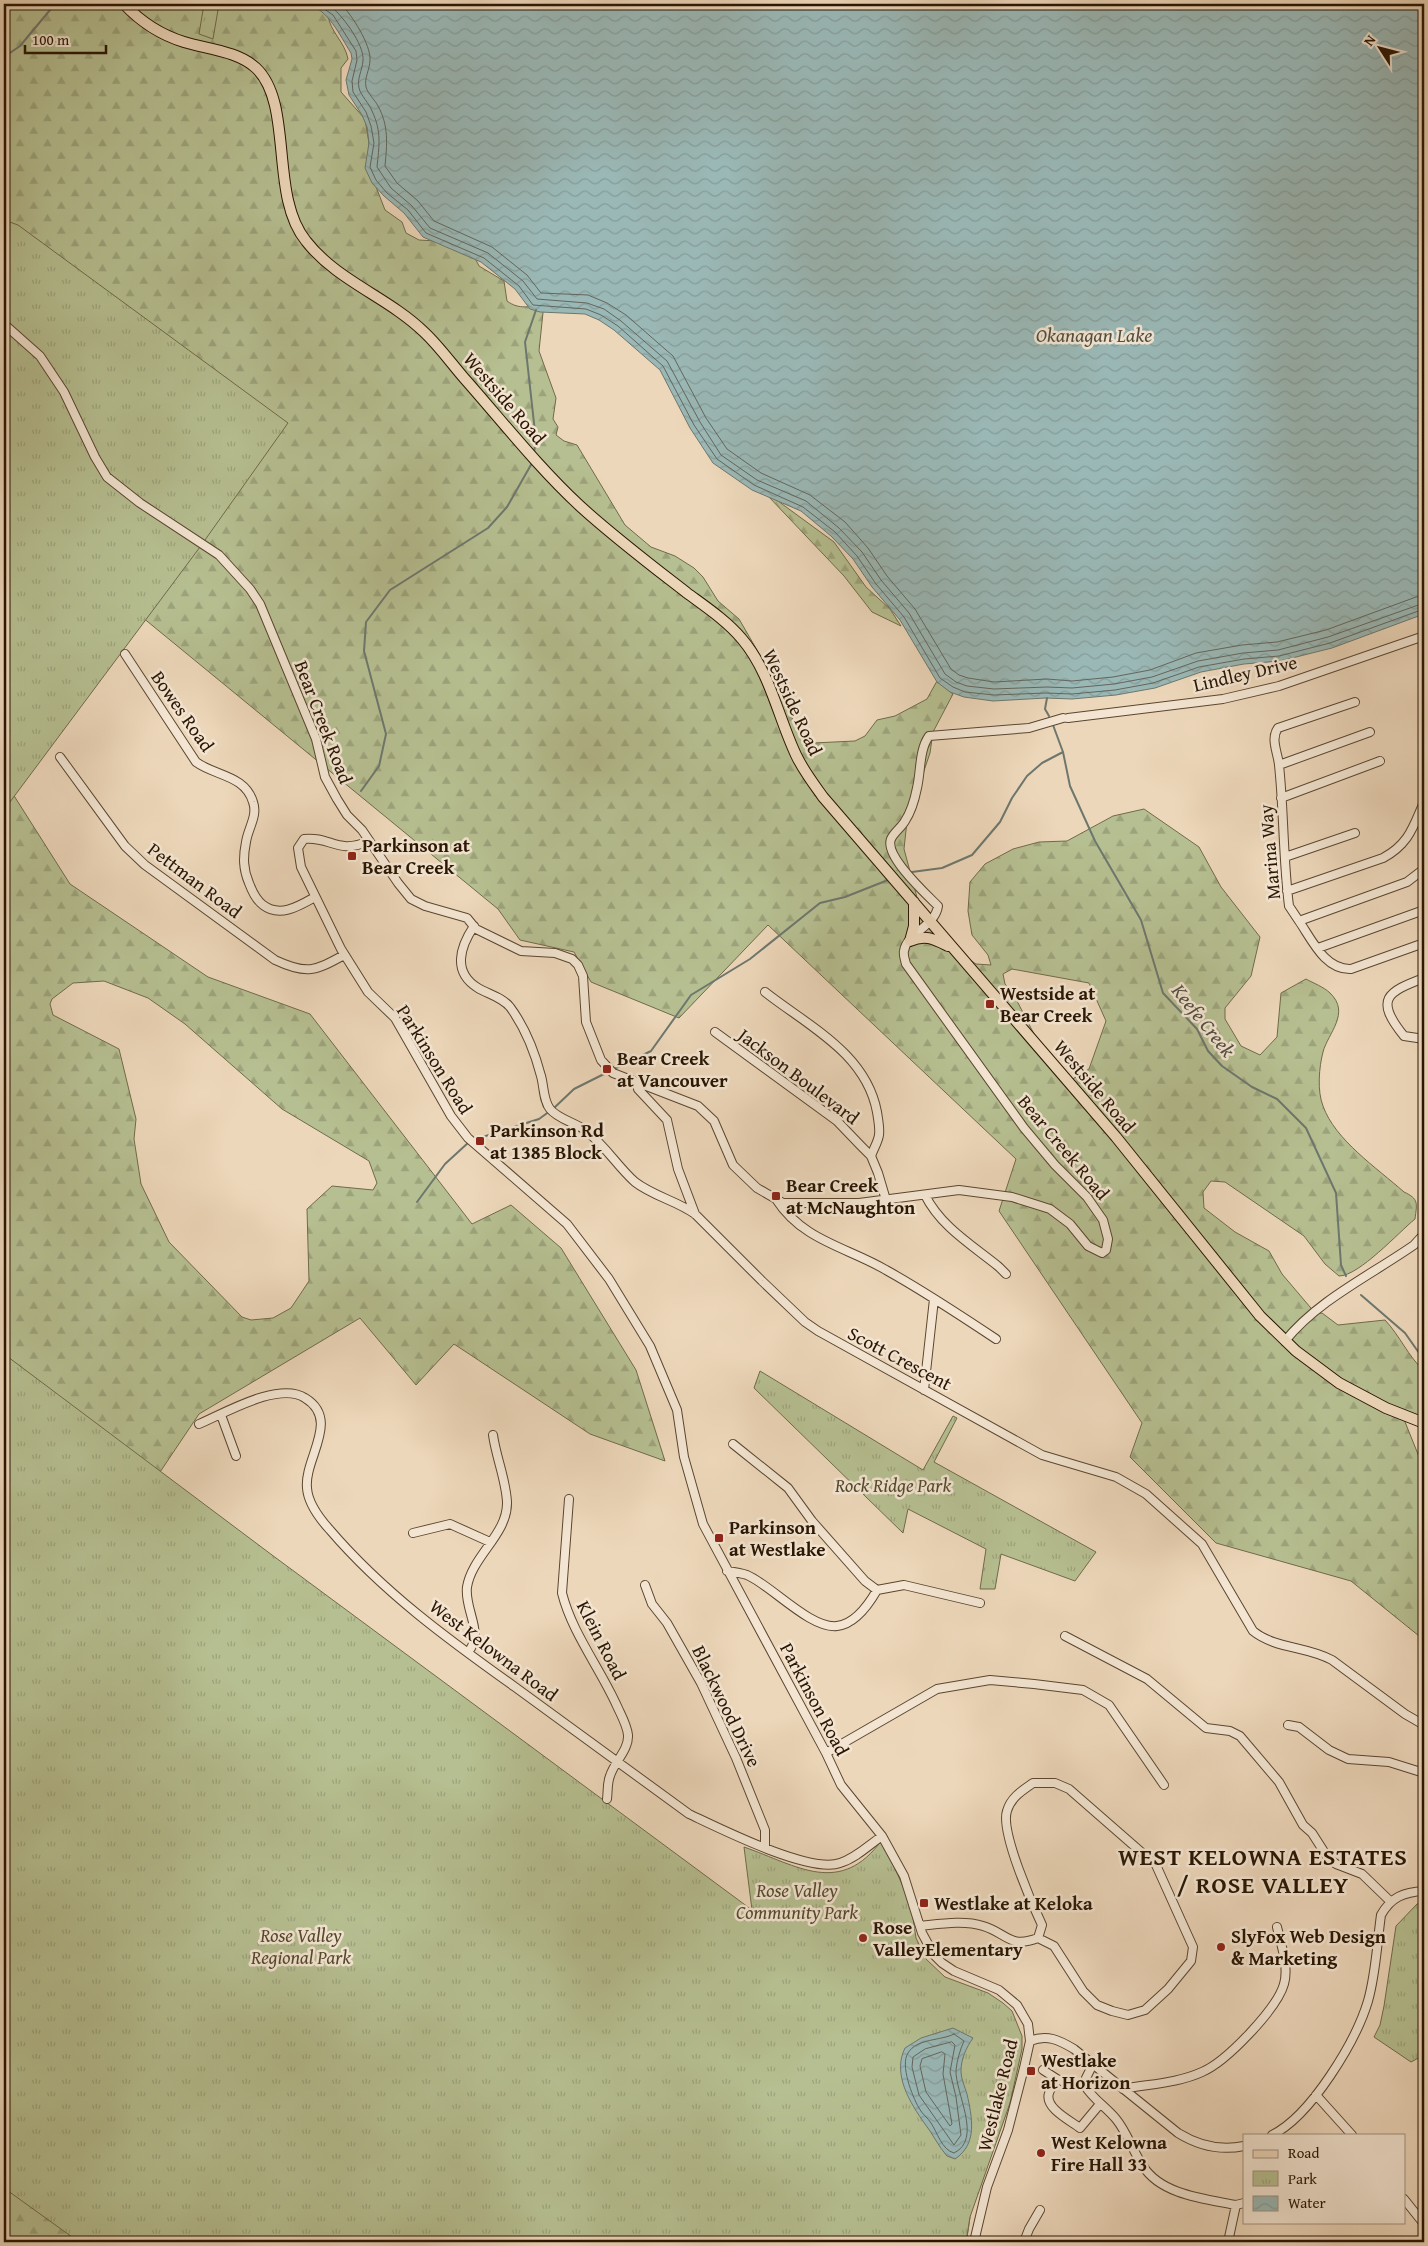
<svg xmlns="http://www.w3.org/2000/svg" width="1428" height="2246" font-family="'Gentium Book Plus',serif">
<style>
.forest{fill:url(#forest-firs);stroke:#706a4a;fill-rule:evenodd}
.park{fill:url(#park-tufts);stroke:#706a4a}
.water{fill:url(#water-waves);stroke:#6d776e}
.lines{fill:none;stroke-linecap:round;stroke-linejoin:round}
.shore{stroke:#62665c;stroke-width:1}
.stream{stroke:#6d776e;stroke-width:2}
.minor-casing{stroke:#5a4630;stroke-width:10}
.major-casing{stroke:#291502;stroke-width:12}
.minor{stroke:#f3e5d2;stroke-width:8}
.major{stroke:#edd7ba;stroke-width:10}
.poi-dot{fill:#8f2418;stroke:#f3e5d2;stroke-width:2}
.labels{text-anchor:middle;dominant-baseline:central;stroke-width:5;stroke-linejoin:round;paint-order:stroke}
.street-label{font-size:19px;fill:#291502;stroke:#f3e5d2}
.poi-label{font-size:19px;font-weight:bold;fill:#291502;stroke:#f3e5d2;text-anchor:start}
.park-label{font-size:19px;font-style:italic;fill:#53482d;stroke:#f3e5d2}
.water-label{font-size:20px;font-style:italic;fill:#514e41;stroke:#f3e5d2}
.district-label{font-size:24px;font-weight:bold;letter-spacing:1px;fill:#291502;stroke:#f3e5d2}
</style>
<defs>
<pattern id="forest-firs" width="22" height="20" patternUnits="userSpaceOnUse" patternTransform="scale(1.25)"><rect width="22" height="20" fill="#b6bf91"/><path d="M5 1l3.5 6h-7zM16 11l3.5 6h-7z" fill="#9ca37b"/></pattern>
<pattern id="park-tufts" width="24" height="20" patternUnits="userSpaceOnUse" patternTransform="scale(1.25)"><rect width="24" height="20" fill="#b6bf91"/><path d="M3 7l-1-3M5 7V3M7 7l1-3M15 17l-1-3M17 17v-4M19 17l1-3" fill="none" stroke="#9ca37b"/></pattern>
<pattern id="water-waves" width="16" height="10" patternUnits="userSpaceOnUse" patternTransform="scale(1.25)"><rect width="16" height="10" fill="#9ab8b6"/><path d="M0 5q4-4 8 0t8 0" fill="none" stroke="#859d9b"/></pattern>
</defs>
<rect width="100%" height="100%" fill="#edd7ba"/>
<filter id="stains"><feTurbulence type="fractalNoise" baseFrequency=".004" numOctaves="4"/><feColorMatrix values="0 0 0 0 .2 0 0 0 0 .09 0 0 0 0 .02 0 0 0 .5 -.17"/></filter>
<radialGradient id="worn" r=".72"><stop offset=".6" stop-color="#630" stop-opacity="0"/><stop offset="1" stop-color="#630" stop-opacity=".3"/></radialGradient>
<path class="forest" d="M 4,4 L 317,4 L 328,15 C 330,32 345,42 348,59 L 341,68 L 341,92 L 365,119 L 369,143 L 368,166 L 385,210 L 402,222 L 406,233 L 419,240 L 436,241 L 475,258 L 479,266 L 504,281 L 507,301 C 519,310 531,307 544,303 L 539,351 L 556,398 L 553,419 L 558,427 L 556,435 L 564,441 L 577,445 L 625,525 L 651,547 L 675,556 L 694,568 L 703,577 L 718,601 L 739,619 L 782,693 L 795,725 L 813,743 L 855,741 L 865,736 L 877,720 L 895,716 L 927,699 L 937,681 L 953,694 L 933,732 L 930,753 L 907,821 L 904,849 L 922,916 L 935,936 L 976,964 L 991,965 L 988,955 L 972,935 L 968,911 L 970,882 L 985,864 L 1013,849 L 1039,842 L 1067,841 L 1113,816 L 1144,809 L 1199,847 L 1221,887 L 1260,937 L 1251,976 L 1225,1008 L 1225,1019 L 1241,1046 L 1260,1055 L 1277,1037 L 1281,993 L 1306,979 C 1313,983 1324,987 1330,993 C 1351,1013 1328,1033 1323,1052 C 1319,1067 1317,1091 1323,1106 C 1335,1140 1377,1168 1404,1192 C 1419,1199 1417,1203 1415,1219 C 1399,1232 1359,1276 1339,1276 L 1325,1264 L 1304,1236 L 1225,1182 L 1211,1181 L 1203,1192 L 1204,1208 L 1235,1232 L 1269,1251 L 1282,1274 L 1316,1314 L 1322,1313 L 1338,1325 L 1385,1320 C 1400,1336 1408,1356 1424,1371 L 1424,1424 L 1403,1417 L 1424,1469 L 1424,1640 L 1351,1581 L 1216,1543 L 1130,1457 L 1142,1423 L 999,1211 L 1016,1159 L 768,925 L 679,1018 L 591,982 L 574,952 L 520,940 L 498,909 L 131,608 L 4,774 ZM 1012,969 L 1089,983 L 1106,1021 L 1089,1069 L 1071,1080 L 1052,1069 L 1015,997 L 1005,984 L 1003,974 Z
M 768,496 L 778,501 L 834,542 L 866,587 L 890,609 L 901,626 L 872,612 L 844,576 Z
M 4,780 L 70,884 L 208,977 L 310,1014 L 472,1224 L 511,1205 L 561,1248 L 636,1370 L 665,1461 L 590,1434 L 454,1344 L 416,1385 L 360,1318 L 199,1414 L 154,1481 L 970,2217 L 967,2238 L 957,2242 L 4,2242 ZM 104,981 L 148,998 L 185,1024 L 282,1109 L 369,1161 L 377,1183 L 373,1190 L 332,1186 L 307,1209 L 309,1281 L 291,1308 L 273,1318 L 251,1320 L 242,1317 L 169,1242 L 141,1184 L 134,1139 L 136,1119 L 119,1049 L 53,1015 L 50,1004 L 52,999 L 73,983 Z"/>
<path class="park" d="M 204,4 L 219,4 L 213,39 L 199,34 Z
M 4,220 L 18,225 L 288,423 L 200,547 L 4,810 Z
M 4,1354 L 272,1555 L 752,1910 L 744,1847 C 798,1866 840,1897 882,1840 L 911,1904 L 916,1938 L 926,1959 L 945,1977 L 988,1993 L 1003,2003 L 1012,2011 L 1022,2036 L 1022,2049 L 1010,2103 L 970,2217 L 966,2242 L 79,2242 L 4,2188 Z
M 760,1371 L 923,1470 L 953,1416 L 957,1418 L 934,1462 L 1096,1552 L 1075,1581 L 1001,1554 L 995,1589 L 980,1589 L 986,1549 L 908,1509 L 903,1533 L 754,1388 Z
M 1424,1902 L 1424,2055 L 1411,2062 L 1374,2037 L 1380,2025 L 1384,2006 L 1396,1926 L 1417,1904 Z"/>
<path class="water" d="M 306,4 L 1424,4 L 1424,614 L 1332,648 L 1280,661 L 1244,664 L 1201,672 L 1155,688 L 1116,695 L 1072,699 L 1046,698 L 993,701 L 964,697 L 950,692 L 937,682 L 900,620 L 872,587 L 853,559 L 831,536 L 801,511 L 752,490 L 713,463 L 690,428 L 660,370 L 614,330 L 599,320 L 585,314 L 540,312 L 530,309 L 515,289 L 481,262 L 423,237 L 404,213 L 384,196 L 372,183 L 365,168 L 369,143 L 367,127 L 362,115 L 349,95 L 346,80 L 352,59 L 351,53 C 340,36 328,8 306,4 Z
M 953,2028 L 973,2038 C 966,2048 961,2059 961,2071 C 961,2079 965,2087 967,2094 C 972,2117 978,2144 955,2159 L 947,2156 C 938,2146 933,2134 925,2124 C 910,2103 892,2074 905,2048 L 921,2038 Z"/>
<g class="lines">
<path class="shore" d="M 317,4 L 333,15 L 356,51 L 357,60 L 352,81 L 353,92 L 366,112 L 371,126 L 374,143 L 370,167 L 376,180 L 387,193 L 408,210 L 426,233 L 484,258 L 519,286 L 533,305 L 586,309 L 601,315 L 618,326 L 663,366 L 694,425 L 717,459 L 754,485 L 803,507 L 835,532 L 857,556 L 876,584 L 904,617 L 940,678 L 953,687 L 965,692 L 994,695 L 1046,693 L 1072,694 L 1115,690 L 1153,683 L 1199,667 L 1244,659 L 1279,656 L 1330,643 L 1424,609
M 328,4 C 341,13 365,45 363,61 C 362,71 357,78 359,88 C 361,96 369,103 372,111 C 382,132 379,146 377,167 L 391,188 L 412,206 L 430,228 L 488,253 L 523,281 L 537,299 L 587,303 L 604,309 L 621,321 L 667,361 L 700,422 L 721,455 L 757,480 L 806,501 L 839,528 L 862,552 L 881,580 L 909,613 L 945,674 L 956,682 L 967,686 L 994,689 L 1047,687 L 1072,688 L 1114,684 L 1152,677 L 1198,661 L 1243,653 L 1278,650 L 1328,637 L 1424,603
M 341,4 C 352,15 371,45 370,60 C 370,69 364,78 366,87 C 368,94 375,100 378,106 C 389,126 387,144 385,166 L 397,183 L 418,201 L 434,221 L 492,247 L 527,275 L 541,293 L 588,295 L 607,303 L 626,315 L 673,356 L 706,418 L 727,449 L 761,473 L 810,495 L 845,522 L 868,548 L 887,576 L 915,609 L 951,669 L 959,675 L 968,678 L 994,682 L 1047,679 L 1072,681 L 1113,677 L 1150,670 L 1196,653 L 1242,645 L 1277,642 L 1326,630 L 1416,597 L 1424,596
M 954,2034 L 964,2041 C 960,2050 957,2060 956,2070 C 955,2093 983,2139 954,2153 C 942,2150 937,2132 931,2123 C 928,2118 922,2114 919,2108 C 912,2096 900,2065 908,2053 C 917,2038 941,2041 954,2034 Z
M 952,2042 L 955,2045 L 950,2072 L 956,2097 L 961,2135 L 954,2145 L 919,2095 L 912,2067 L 913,2057 L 925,2049 Z
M 942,2052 L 945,2054 L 943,2074 L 952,2124 L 950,2126 L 926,2092 L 920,2066 L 922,2059 Z"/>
<path class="stream" d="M 4,57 L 20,46 L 55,4
M 534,452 L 536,441 L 525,342 L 536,310
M 1047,698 L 1045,709 L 1049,716
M 1053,725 L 1063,752 L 1070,786 L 1095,841 L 1141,920 L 1163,993 L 1197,1029 L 1208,1051 L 1222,1066 L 1252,1087 L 1277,1099 L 1306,1128 L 1336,1193 L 1341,1265 L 1346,1276
M 361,791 L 379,766 L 386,734 L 364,651 L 366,622 L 390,590 L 488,528 L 507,507 L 532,463
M 912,872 L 942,868 L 972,855 L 1000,822 L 1012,798 L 1027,776 L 1042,763 L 1063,752
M 614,1069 L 651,1051 L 691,995 L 750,959 L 820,903 L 845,897 L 888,880
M 554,1108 L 574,1089 L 610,1071
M 473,1140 L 539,1119 L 550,1111
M 417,1202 L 445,1164 L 469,1142
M 1361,1295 L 1405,1333 L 1424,1360"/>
<defs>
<path id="minor" d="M 4,324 L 40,356 L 64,392 L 95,457 L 107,477 L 140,503 L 219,555 L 250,589 L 260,604 L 316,739 L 325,777 L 337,799 L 347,815 L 362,830 L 398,883 L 411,899 L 425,906 L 467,918 L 476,929 L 521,951 L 555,953 L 572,959 L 578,965 L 583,976 L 586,1022 L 601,1060 L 613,1073 L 698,1106 L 714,1121 L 733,1165 L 757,1188 L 783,1203 L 859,1203 L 959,1190 L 1012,1197 L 1050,1209 L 1070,1224 L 1088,1246 L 1102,1253 L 1106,1250 L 1108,1239 L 1103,1220 L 1087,1197 L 1055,1165 L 1024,1128 L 906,964 C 905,960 903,955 904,951 C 907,932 935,927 938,906 C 927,895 884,856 891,839 C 894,832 902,827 905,821 C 911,812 915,798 917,788 C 921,771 919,750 929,736 L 1029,728 L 1063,718
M 125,654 L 196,762 C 215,776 245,775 253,802 C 258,816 248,828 246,842 C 243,857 243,869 249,883 C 252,891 256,900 263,905 C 280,918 299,906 315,897
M 1355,702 L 1278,728 C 1270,739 1278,753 1279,765 C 1284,812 1283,859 1289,906 L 1299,921 L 1407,882 L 1424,869
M 1068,718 L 1223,699 L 1279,686 L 1424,636
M 60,757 L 125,846 L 145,865 L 275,960 C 307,975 315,971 344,955
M 1279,765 L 1370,732
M 1281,798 L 1380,761
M 369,841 C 337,855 331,836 304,839 L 298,848 L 301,867 L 341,949 L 368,992 L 395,1018 L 451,1116 L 468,1138 L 567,1224 L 609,1279 L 650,1346 L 677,1410 L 684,1457 L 703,1524 L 826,1753 L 841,1785 L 882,1836 L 904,1876 L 922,1933 L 934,1955 L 942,1963 L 954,1971 L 999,1990 L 1017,2005 L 1028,2024 L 1030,2041 L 1024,2068 L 1008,2130 L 987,2187 L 974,2242
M 1285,857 L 1355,833
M 1287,891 L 1383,858 C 1409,844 1413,827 1424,802
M 1299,921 C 1312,940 1325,970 1351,969 L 1424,943
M 474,926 C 460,947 452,972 478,988 C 488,994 502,997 510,1007 C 524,1026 535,1053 541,1076 C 544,1086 543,1100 550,1109 C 558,1119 574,1122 585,1130 C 605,1145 617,1166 635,1182 C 653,1196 677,1201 695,1214 L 762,1281 L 805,1322 L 818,1331 L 1042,1455 L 1116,1477 L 1146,1494 L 1202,1544 L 1253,1631 C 1275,1649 1307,1646 1332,1660 L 1405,1714 L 1424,1725
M 1318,948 L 1424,910
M 1424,978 C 1387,992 1374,999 1404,1036 L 1424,1039
M 765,992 C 808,1026 866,1053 877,1112 C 878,1119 880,1128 879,1135 C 878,1142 873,1150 871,1156
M 715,1032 L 837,1121 L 861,1146 L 871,1156 L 878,1173 L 886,1200
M 637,1082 L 638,1089 L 667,1120 L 678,1169 L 695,1214
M 925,1195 C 941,1227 972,1245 999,1267 L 1006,1274
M 776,1199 C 803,1241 847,1247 886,1270 C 924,1291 960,1315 996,1339
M 1285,1341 C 1318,1300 1371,1275 1414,1245 L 1424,1234
M 924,1390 L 934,1299
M 221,1415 L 236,1456
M 199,1424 C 225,1413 279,1381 305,1398 C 341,1420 304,1458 307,1488 C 308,1504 320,1519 330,1530 C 383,1592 449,1640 515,1687 C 573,1729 631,1771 689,1814 C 719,1828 810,1874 840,1863 C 856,1858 869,1845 882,1836
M 733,1444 L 788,1488 L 812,1521 L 865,1581 L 877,1590 L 904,1585 L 980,1603
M 569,1499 L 562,1593 C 572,1633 600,1668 617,1706 C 621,1715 627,1725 628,1735 C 629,1750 614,1762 610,1776 C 607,1783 608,1792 607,1799
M 413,1533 L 450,1524 L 490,1542
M 727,1571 C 734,1572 741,1573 747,1575 C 771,1585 810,1629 837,1626 C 855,1624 869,1604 877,1590
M 645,1585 L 652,1604 L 667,1623 L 701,1683 L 736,1758 L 765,1830 L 765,1847
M 1065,1636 L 1147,1679 L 1206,1728 L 1230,1731 L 1240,1736 L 1279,1782 L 1303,1825 L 1312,1833 L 1328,1858 L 1336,1864 L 1362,1874 L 1390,1901
M 468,1652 C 485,1633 464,1610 467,1587 C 472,1556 508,1534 507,1502 C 506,1480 496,1457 493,1435
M 1288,1725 L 1299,1727 L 1329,1750 L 1348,1759 L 1389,1762 L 1424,1773
M 826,1753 L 937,1689 L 990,1680 L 1034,1684 L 1083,1690 L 1109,1705 L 1164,1785
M 1033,1783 L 1055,1783 L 1069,1789 L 1156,1865 L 1193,1947 L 1191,1961 L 1168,1989 L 1145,2010 L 1128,2015 L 1112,2011 L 1097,2005 L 1083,1991 L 1054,1946 L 1038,1938 L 1042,1925 C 1032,1904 1000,1831 1007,1811 C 1011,1797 1023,1790 1033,1783 Z
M 920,1926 C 940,1924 964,1920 983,1926 C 1007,1933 1009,1949 1038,1938
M 1030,2041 C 1047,2034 1059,2040 1074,2049 L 1178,2133 C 1199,2146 1220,2151 1244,2146
M 1093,2064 L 1086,2078 L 1085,2086 C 1093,2099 1106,2107 1116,2119 C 1127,2132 1133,2152 1143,2166 C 1161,2195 1206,2199 1236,2205 L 1244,2203
M 1043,2070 L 1057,2079 C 1054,2084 1050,2089 1049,2093 C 1044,2108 1071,2121 1080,2128 L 1100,2104
M 1057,2079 L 1069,2084 L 1085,2085
M 1123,2089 C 1149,2084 1178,2083 1202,2072 C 1226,2062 1277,2009 1284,1984 C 1289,1967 1281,1944 1277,1927
M 1316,2095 L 1352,2135
M 1272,2135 C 1311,2116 1356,2041 1368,2001 C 1376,1973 1377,1943 1381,1915 C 1391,1897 1404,1892 1424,1891
M 1404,2199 L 1424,2224
M 1024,2242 L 1029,2229 L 1040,2210
M 1228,2242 L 1236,2205"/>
<path id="major" d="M 124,4 C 140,21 161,35 184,42 C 207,49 238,51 256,68 C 294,104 269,196 306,241 C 337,281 388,297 424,332 C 439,346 451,363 464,378 C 502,421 538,467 580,506 C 614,537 651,565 687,593 C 706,607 727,621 742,639 C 770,672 778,717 796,755 C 803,770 813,783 823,797 L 1116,1137 L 1260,1316 L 1296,1351 L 1339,1383 L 1386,1408 L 1424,1423
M 910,941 C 925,934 934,939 948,946
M 910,941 L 914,926 L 914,902"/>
</defs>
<use href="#minor" class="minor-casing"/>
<use href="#major" class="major-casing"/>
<use href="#minor" class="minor"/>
<use href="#major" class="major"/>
</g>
<g class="poi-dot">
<rect x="347" y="851" width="10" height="10" rx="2.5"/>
<rect x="985" y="999" width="10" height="10" rx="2.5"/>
<rect x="602" y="1064" width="10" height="10" rx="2.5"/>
<rect x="475" y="1136" width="10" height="10" rx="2.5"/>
<rect x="771" y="1191" width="10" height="10" rx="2.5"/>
<rect x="714" y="1533" width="10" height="10" rx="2.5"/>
<rect x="919" y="1898" width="10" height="10" rx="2.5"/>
<circle cx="863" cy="1938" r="5"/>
<circle cx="1221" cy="1947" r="5"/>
<rect x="1026" y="2066" width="10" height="10" rx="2.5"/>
<circle cx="1041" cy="2153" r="5"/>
</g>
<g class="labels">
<g class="street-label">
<text transform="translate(505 398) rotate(49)">Westside Road</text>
<text transform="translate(1245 673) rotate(-13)">Lindley Drive</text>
<text transform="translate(793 702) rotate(65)">Westside Road</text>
<text transform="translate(183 711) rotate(55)">Bowes Road</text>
<text transform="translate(324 722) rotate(69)">Bear Creek Road</text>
<text transform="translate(1269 852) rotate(-95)">Marina Way</text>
<text transform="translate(195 880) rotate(37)">Pettman Road</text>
<text transform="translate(435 1059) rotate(58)">Parkinson Road</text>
<text transform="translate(799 1076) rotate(37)">Jackson Boulevard</text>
<text transform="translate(1095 1086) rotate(50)">Westside Road</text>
<text transform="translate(1064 1147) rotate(50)">Bear Creek Road</text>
<text transform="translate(900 1358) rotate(28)">Scott Crescent</text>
<text transform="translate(602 1640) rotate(63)">Klein Road</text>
<text transform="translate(494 1650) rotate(37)">West Kelowna Road</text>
<text transform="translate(815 1699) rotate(62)">Parkinson Road</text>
<text transform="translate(727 1706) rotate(64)">Blackwood Drive</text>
<text transform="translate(997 2095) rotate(-76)">Westlake Road</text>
</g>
<g class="poi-label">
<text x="362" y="845">Parkinson at<tspan x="362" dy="22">Bear Creek</tspan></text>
<text x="1000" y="993">Westside at<tspan x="1000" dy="22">Bear Creek</tspan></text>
<text x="617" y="1058">Bear Creek<tspan x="617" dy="22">at Vancouver</tspan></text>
<text x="490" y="1130">Parkinson Rd<tspan x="490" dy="22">at 1385 Block</tspan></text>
<text x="786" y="1185">Bear Creek<tspan x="786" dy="22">at McNaughton</tspan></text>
<text x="729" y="1527">Parkinson<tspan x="729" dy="22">at Westlake</tspan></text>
<text x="934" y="1903">Westlake at Keloka</text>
<text x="873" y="1927">Rose<tspan x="873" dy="22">ValleyElementary</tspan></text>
<text x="1231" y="1936">SlyFox Web Design<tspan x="1231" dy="22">&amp; Marketing</tspan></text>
<text x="1041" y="2060">Westlake<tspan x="1041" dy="22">at Horizon</tspan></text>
<text x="1051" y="2142">West Kelowna<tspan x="1051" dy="22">Fire Hall 33</tspan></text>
</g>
<g class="park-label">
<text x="893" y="1485">Rock Ridge Park</text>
<text x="797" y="1890">Rose Valley<tspan x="797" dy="22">Community Park</tspan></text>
<text x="301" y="1935">Rose Valley<tspan x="301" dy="22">Regional Park</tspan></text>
</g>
<g class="water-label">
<text x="1094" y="334">Okanagan Lake</text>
<text transform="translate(1204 1020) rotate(51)">Keefe Creek</text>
</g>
<g class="district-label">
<text x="1263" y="1856">WEST KELOWNA ESTATES<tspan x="1263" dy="28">/ ROSE VALLEY</tspan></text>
</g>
</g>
<rect width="1428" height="2246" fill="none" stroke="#edd7ba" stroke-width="20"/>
<rect x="5" y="5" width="1418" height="2236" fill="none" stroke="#291502" stroke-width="2.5"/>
<rect x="10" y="10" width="1408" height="2226" fill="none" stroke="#291502"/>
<rect x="1243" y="2134" width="162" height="90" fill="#f3e5d2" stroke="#a2927f"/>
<rect x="1253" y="2150" width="25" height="8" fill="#edd7ba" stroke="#a2927f"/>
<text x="1288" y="2158" font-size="15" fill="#291502">Road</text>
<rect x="1253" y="2171" width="25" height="15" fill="url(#park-tufts)" stroke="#a2927f"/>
<text x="1288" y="2184" font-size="15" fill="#291502">Park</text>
<rect x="1253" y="2196" width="25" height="15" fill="url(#water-waves)" stroke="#a2927f"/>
<text x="1288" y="2208" font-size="15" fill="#291502">Water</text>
<g transform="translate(1380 48) rotate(306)" stroke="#f3e5d2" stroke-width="4" paint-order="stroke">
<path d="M0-4L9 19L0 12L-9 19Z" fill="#291502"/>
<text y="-8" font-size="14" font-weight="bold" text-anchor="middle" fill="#291502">N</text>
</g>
<path d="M25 45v8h81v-8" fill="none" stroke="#291502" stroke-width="2.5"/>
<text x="32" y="45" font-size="15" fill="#291502" stroke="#f3e5d2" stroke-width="4" paint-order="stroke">100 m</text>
<rect width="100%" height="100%" filter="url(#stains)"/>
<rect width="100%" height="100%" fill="url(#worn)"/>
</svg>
